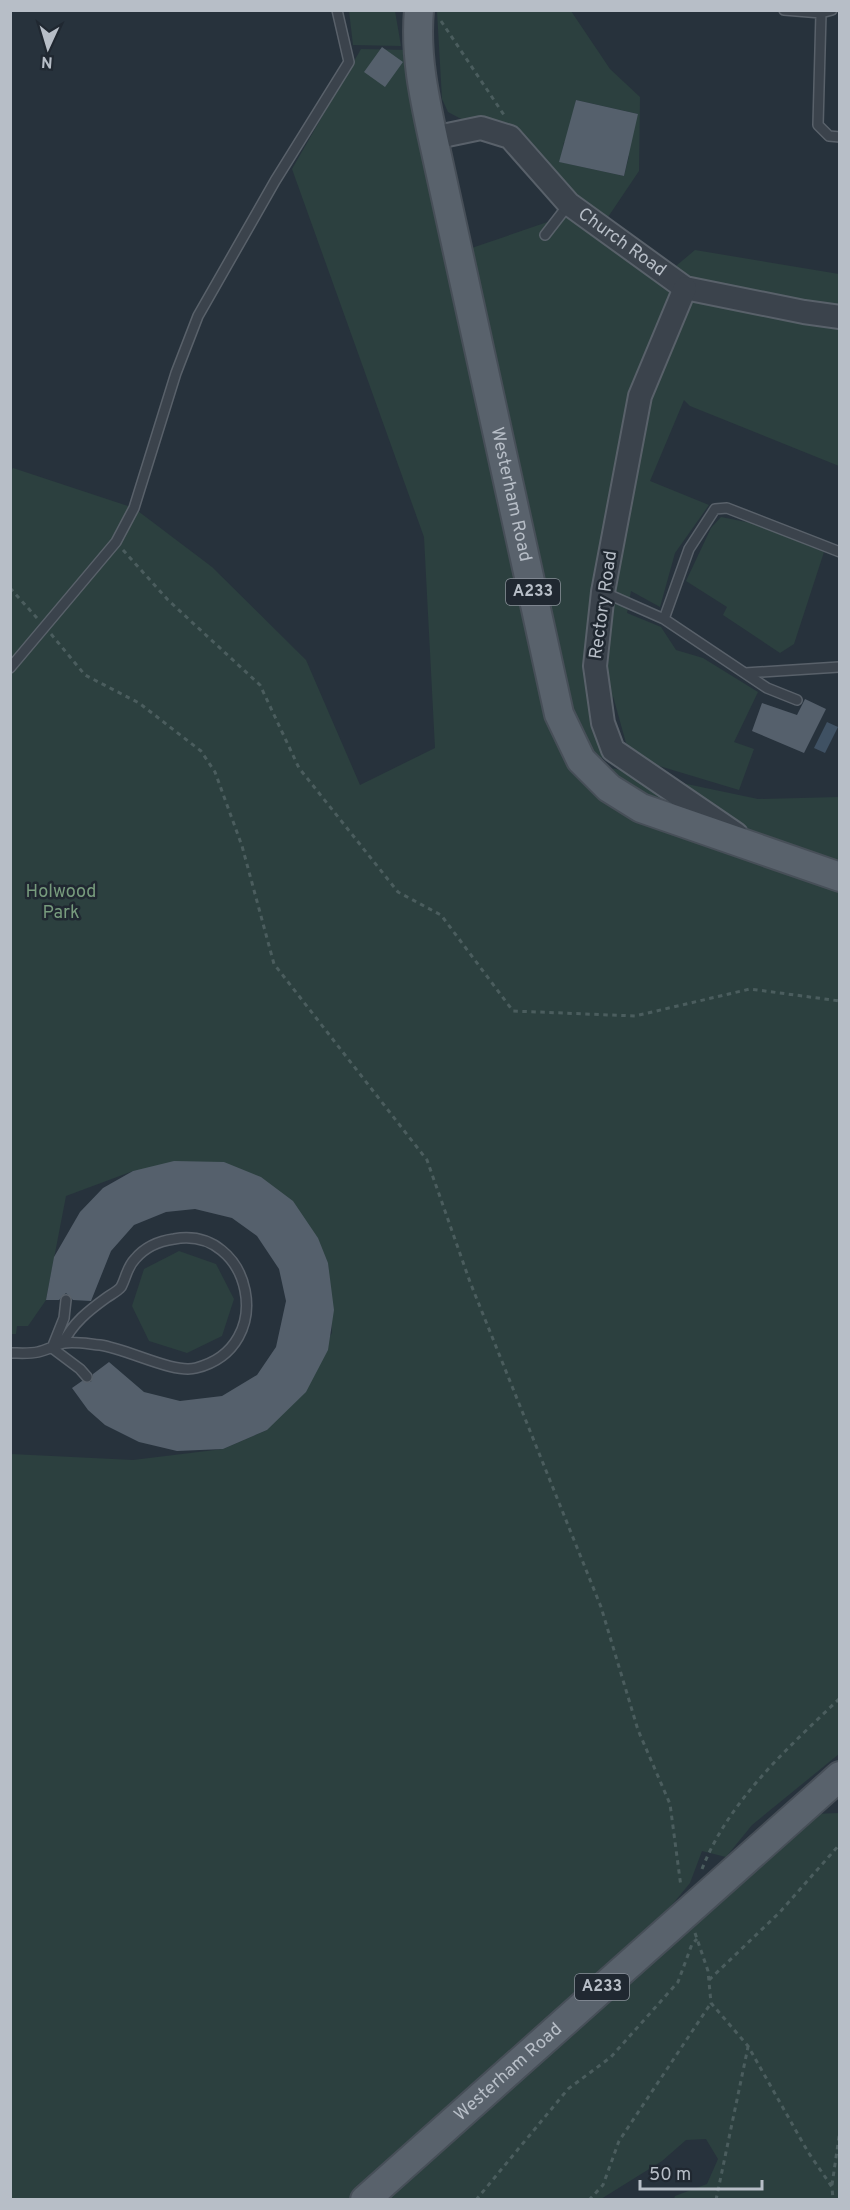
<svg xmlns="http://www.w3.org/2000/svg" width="850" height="2210" font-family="Overpass,sans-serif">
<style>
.green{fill:#2c403f;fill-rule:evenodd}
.water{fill:#3f5163}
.building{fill:#55606c}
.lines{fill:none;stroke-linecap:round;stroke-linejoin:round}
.service-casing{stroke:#59616a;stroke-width:12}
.tertiary-casing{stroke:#59616a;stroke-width:26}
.primary-casing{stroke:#474f58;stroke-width:32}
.path{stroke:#4b5d5e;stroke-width:3;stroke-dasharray:4.5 4.5;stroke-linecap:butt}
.service{stroke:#3b434c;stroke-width:9}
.tertiary{stroke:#3b434c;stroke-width:22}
.primary{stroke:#59626c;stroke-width:28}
.labels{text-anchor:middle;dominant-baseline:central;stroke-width:5;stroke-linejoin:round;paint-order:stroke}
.shield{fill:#202831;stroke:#8a919a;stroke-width:1.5}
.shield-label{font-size:16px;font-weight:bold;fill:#b7bec7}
.street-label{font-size:18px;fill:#b7bec7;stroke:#202831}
.park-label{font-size:18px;fill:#779b7d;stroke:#202831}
</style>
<rect width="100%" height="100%" fill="#27323c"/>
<path class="green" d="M 349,11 L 395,11 L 401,46 L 353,45 Z
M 437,11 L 571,11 L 610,69 L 640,97 L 639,171 L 606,220 L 582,201 L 521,137 L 463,120 L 448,112 L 442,99 ZM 576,100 L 638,114 L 625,155 L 629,156 L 624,176 L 560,162 L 564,142 L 597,149 L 572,119 Z
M 361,49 L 409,50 L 463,251 L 568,215 L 670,271 L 695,250 L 839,274 L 839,466 L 690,406 L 684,400 L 650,481 L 709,505 L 675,553 L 660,607 L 631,591 L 627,613 L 661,627 L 676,650 L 703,658 L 758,692 L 734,742 L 754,749 L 739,790 L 646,762 L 626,743 L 613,696 L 601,766 L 758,799 L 839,797 L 839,1754 L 752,1825 L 726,1857 L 702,1851 L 690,1883 L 671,1906 L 543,2021 L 560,2047 L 659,1949 L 813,1814 L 839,1813 L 839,2199 L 674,2199 L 675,2196 L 707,2184 L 718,2159 L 706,2139 L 686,2140 L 662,2161 L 601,2199 L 11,2199 L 11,1454 L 133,1460 L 223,1449 L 267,1430 L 332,1333 L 328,1263 L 224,1162 L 133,1171 L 66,1196 L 46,1300 L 28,1326 L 17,1326 L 16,1334 L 11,1334 L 11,471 L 13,468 L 134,508 L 212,567 L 306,660 L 360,785 L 435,748 L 424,537 L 292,169 Z
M 721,517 L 756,524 L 824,552 L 794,644 L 780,653 L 723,615 L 727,607 L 686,581 L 711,528 Z
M 179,1251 L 216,1264 L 234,1299 L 222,1336 L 187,1353 L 149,1341 L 132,1306 L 144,1269 Z"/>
<path class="water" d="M 827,722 L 838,727 L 825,753 L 814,748 Z"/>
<path class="building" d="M 382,47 L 403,62 L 385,87 L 364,72 Z
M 576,100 L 638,114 L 624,176 L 559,162 Z
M 805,699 L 826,709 L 804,753 L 752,731 L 762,703 L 797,715 Z
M 174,1161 L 224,1162 L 261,1177 L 293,1201 L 318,1238 L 328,1263 L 334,1310 L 328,1350 L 306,1392 L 267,1430 L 223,1449 L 177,1451 L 139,1442 L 105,1425 L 88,1410 L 72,1388 L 82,1381 L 91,1382 L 93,1374 L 109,1362 L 144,1392 L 180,1401 L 222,1396 L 257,1375 L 276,1347 L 286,1301 L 279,1269 L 257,1236 L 232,1218 L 195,1209 L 166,1212 L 134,1225 L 111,1251 L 91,1301 L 73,1300 L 66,1293 L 59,1300 L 46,1300 L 54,1257 L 80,1212 L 103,1188 L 133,1171 Z"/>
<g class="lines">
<defs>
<path id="service" d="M 784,10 L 821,13 L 832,10
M 821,13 L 818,125 L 829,136 L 840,137
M 545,235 L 569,204
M 603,592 L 664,619 L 767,688 L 797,700
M 664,619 L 689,549 L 715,509 L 727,508 L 840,552
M 10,668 L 116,542 L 134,508 L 176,373 L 198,316 L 275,181 L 349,62 L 337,10
M 745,673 L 839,667
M 66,1300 L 64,1318 L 52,1348 L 80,1369 L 87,1377
M 10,1353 C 19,1353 29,1354 38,1352 C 47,1350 55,1345 64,1343 C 75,1341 89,1344 100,1345 C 128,1349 173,1374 196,1368 C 279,1347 251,1225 174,1239 C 159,1241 145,1247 135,1259 C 127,1267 126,1278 121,1287 C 118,1291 110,1295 106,1298 C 88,1311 73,1323 63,1343"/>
<g id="tertiary">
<path id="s1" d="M 433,138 L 481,128 L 510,137 L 569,204 L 685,288 L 804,312 L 840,317"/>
<path d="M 685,288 L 640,396 L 603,592 L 595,666 L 603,723 L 613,750 L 736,834"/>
</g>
<g id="primary">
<path id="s2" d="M 419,10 C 415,54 424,96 433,138 L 559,714 L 581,760 L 609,788 L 641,808 L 840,877"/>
<path id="s3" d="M 365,2200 L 840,1776"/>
</g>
</defs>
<use href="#service" class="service-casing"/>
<use href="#tertiary" class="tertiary-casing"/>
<use href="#primary" class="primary-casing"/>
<path class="path" d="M 441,21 L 504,115
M 123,550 L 168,600 L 260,685 L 299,768 L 398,892 L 441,915 L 513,1011 L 635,1016 L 750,989 L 840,1001
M 10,588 L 37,618
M 51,634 L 85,675 L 139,703 L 201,751 L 215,772 L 242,846 L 274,964 L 427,1160 L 470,1282 L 601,1607 L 638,1730 L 670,1804 L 681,1887
M 702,1869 C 729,1800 788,1748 840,1698
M 695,1933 L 708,1971 L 711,2003 L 748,2046 L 808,2152 L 832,2187 L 833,2200
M 709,1980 L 780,1912 L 840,1844
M 832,2185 L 840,2130
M 476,2200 L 568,2089 L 611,2057 L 678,1982 L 692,1944 L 697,1939
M 589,2200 L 603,2185 L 619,2141 L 711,2003
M 716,2200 L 748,2047"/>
<use href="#service" class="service"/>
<use href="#tertiary" class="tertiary"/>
<use href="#primary" class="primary"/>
</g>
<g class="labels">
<g class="shield">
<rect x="506" y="579" width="54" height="26" rx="4.5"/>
<rect x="575" y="1974" width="54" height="26" rx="4.5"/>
</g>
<g class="shield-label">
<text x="533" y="592">A233</text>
<text x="602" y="1987">A233</text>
</g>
<g class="street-label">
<text stroke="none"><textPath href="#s1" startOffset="234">Church Road</textPath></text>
<text stroke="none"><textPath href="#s2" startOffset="494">Westerham Road</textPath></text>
<text transform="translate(604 605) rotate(-82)">Rectory Road</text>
<text stroke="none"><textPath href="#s3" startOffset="192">Westerham Road</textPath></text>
</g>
<g class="park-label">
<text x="61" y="892">Holwood<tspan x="61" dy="21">Park</tspan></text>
</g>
</g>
<rect width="850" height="2210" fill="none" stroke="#b7bec7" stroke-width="24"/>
<g transform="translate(48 48) rotate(184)" stroke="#202831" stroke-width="4.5" paint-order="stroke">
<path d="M0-4.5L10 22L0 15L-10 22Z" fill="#b7bec7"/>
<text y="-9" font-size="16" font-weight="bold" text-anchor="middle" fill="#b7bec7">N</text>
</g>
<path d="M640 2180v9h122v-9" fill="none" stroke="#b7bec7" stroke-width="3"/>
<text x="649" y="2180" font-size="18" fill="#b7bec7" stroke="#202831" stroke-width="4.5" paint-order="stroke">50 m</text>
</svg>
